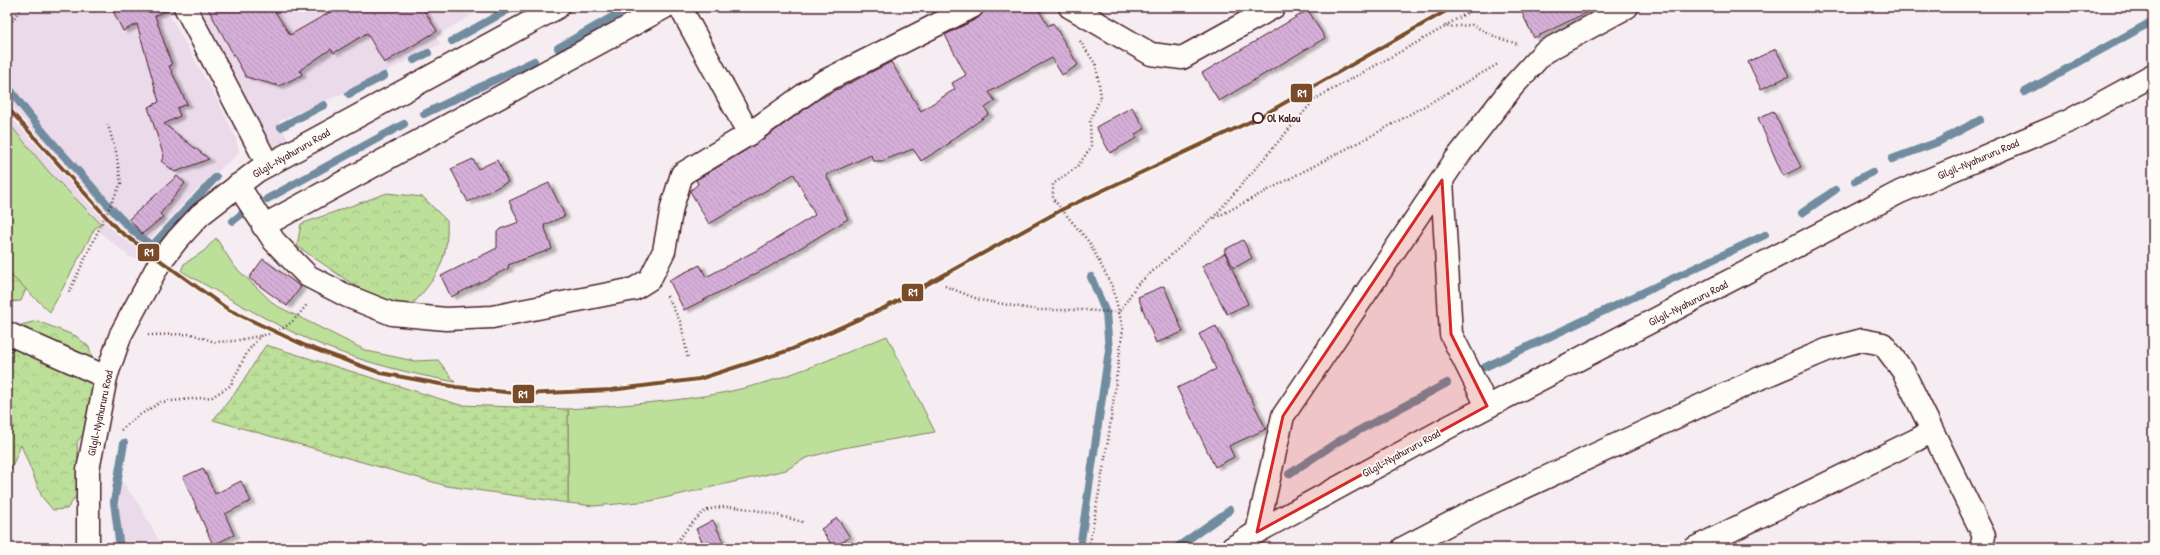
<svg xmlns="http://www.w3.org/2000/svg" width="2160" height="555" font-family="'Patrick Hand',sans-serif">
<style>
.built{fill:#ebdaea}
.grass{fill:#bcdf99;stroke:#837f62}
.forest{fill:url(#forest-crowns);stroke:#837f62}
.wetland{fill:url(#wetland-marsh);stroke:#837f62}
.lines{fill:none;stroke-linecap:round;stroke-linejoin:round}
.stream{stroke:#718c9f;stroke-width:8}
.building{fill:url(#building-back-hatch);stroke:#4a1f2b;filter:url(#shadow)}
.minor-casing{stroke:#4a1f2b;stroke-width:25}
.secondary-casing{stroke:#4a1f2b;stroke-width:25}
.trunk-casing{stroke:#4a1f2b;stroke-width:25}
.path{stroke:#4a1f2b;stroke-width:2.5;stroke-dasharray:1 3;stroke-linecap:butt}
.minor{stroke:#fdfcf7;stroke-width:22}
.secondary{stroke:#fdfcf7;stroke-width:22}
.trunk{stroke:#fdfcf7;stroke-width:22}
.rail-1-casing{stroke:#fdfcf7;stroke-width:7}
.rail-1{stroke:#7a4b2a;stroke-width:4}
.marked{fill:#d62828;fill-opacity:0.2;stroke:#d62828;stroke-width:3;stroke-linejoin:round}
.stop-dot{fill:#fdfcf7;stroke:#4a1f2b;stroke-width:2}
.labels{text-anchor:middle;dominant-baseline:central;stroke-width:3.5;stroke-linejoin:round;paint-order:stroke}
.stop-label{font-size:11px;font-weight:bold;fill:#4a1f2b;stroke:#fdfcf7;text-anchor:start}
.street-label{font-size:11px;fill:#4a1f2b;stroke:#fdfcf7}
.line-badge{stroke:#fdfcf7;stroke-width:1.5}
.badge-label{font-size:11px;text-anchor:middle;font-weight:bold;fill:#fff}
</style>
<defs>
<pattern id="forest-crowns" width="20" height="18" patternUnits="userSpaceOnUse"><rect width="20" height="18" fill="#bcdf99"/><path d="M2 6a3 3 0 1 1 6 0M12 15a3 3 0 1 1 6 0" fill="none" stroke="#a3bf84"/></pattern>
<pattern id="wetland-marsh" width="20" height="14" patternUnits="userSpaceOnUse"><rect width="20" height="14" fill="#bcdf99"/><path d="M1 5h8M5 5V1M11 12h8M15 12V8" fill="none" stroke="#a3bf84"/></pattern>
<pattern id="building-back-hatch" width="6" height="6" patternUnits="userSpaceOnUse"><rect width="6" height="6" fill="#d5afd8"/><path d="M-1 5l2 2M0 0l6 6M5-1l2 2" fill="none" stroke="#b896ba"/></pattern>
<filter id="shadow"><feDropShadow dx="4.5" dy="2.5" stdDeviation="1" flood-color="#0004"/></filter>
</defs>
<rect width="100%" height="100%" fill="#f5edf1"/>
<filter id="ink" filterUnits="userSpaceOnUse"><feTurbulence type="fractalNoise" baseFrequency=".025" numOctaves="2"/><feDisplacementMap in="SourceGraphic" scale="8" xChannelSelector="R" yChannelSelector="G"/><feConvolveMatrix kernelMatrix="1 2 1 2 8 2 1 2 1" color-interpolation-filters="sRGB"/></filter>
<g filter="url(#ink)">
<path class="built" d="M 7,7 L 165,7 L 218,101 L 236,138 L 239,153 L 195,191 L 149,240 L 138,259 L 130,257 L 95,228 L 101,224 L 49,172 L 7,121 Z
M 193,7 L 485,7 L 436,36 L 440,44 L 348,91 L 279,121 L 289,143 L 271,152 Z
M 124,484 L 140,506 L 163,548 L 124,548 L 119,511 L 120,485 Z"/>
<path class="grass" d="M 7,121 L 49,172 L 101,224 L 95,228 L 50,312 L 7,272 Z
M 216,238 L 234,266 L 275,305 L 367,351 L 414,361 L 438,360 L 455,382 C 412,374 370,364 329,348 C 278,328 229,298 181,271 L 184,264 L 204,251 Z
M 887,336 L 935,432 L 843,448 L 806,458 L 786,470 L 651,501 L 594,506 L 568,503 L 568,409 C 621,405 675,402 727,392 C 783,381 835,357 887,336 Z"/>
<path class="forest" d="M 387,193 L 423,197 L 447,221 C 449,261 436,279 410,307 L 374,299 L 297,246 L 301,224 Z
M 7,272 L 26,289 L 21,301 L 10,302 L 7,300 Z
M 37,321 L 76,336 L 89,347 L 93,360 L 90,425 L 77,442 L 80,491 L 67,509 L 53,510 L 42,497 L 21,445 L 7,479 L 7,427 L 14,428 L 7,411 L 7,363 L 21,325 Z"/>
<path class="wetland" d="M 266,345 L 460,405 L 568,409 L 568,503 L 447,486 L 213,420 L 235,393 Z"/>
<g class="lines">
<path class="stream" d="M 452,41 L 513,7
M 558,48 L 619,13
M 414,60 L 428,53
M 7,85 C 30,119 59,151 87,181 C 106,203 127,228 152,246 L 216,177
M 2025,92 L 2153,21
M 349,94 L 384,76
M 424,114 L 534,61
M 281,127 L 324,105
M 1892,159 L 1938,142 L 1980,120
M 1855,181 L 1872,172
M 267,199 L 404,124
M 1802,213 L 1835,190
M 233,221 L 243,213
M 1485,367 L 1765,235
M 1289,474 L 1339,441 L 1447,383
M 120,548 L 114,502 L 124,443
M 1080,548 L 1109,350 L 1106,313 L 1091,277
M 1176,548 L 1230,510"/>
</g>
<path class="building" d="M 111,7 L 173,7 L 155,16 L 172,65 L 169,66 L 187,104 L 177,108 L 180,116 L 164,124 L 209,159 L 175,172 L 161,161 L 164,157 L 148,107 L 159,102 L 137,24 L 123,31 Z
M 207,7 L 272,7 L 290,35 L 339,7 L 422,7 L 437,31 L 384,63 L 367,33 L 334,53 L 331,49 L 300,70 L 302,75 L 279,86 L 246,77 Z
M 992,7 L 1037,7 L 1048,26 L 1053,23 L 1078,65 L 1062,75 L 1052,58 L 989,92 L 995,101 L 985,108 L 989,114 L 949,142 L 950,143 L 921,161 L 913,149 L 882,161 L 873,161 L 871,155 L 826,175 L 848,219 L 769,267 L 684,310 L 669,280 L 700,265 L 706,277 L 759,249 L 815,215 L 794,174 L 709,224 L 690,191 L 698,184 L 696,180 L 756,144 L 819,99 L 891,62 L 921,111 L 955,89 L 952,83 L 966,75 L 945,35 L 978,18 L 983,12 Z
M 1519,7 L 1598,7 L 1534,38 Z
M 1308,10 L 1325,38 L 1219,101 L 1202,73 Z
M 1776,49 L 1789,76 L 1761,89 L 1748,62 Z
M 1132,107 L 1145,129 L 1135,134 L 1137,138 L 1110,153 L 1096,127 Z
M 1773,111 L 1801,167 L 1783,176 L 1758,118 Z
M 473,159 L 478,169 L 497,160 L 508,182 L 468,202 L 451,169 Z
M 177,176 L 185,183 L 160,214 L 163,217 L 142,234 L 129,219 Z
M 549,183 L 565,216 L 544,225 L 552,249 L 508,265 L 509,268 L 451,297 L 441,276 L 497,248 L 497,232 L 500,229 L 519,222 L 509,201 Z
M 1243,240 L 1252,258 L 1234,268 L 1224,250 Z
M 1225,253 L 1248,304 L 1227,314 L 1202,266 Z
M 263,259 L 301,287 L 287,306 L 249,278 Z
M 1164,286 L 1183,332 L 1156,343 L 1138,297 Z
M 1216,326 L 1266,429 L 1229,446 L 1234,457 L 1215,467 L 1177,388 L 1216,369 L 1199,334 Z
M 203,468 L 215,494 L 241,481 L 251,501 L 225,514 L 234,535 L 213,545 L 183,477 Z
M 837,518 L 850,537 L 834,548 L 821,529 Z
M 713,520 L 726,548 L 705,548 L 696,529 Z"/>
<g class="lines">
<defs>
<path id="minor" d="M 185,7 L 268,165
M 680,7 L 749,134
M 1070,7 L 1151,54 L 1182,58 L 1274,7
M 1442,180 L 1451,334 L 1487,406
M 238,185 L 274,241 L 308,276 L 347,296 L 392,314 L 446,319 L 492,317 L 634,289 L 650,279 L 664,251 L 672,207 L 682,174 L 749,134 L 819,84 L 972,7
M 263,226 L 665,7
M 7,333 L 106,377
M 1257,532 L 1283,416 L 1456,159 L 1513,86 L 1544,52 L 1627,7
M 1403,548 L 1478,509 L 1758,379 L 1829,349 L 1862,340 L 1883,344 L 1903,371 L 1984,536 L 1981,548
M 1695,548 L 1916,440 L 1932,431"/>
<path id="secondary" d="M 88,548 L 88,470 L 106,377 L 121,334 L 160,262 L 177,240 L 200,215 L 257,171 L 558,7"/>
<path id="trunk" d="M 1232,548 L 1257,532 L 1445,429 L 1900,192 L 2069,121 L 2153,75"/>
</defs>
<use href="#minor" class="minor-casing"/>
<use href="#secondary" class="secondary-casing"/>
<use href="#trunk" class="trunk-casing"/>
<path class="path" d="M 1445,26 L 1477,7
M 7,27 L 23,7
M 1080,41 L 1096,65 L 1101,97 L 1090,120 L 1091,147 L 1077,167 L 1053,184 L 1053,199 L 1089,242 L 1113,288 L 1123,329 L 1108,441 L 1089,548
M 1215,218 L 1384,129 L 1498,64
M 945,286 L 980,300 L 1037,310 L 1086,310 L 1119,313 L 1136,286 L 1212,219 L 1315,99 L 1445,27 L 1472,25 L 1498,38 L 1518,44
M 69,292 L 121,183 L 116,152 L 107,122
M 667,296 L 681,323 L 688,359
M 148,335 L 191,334 L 215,342 L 234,341 L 259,336
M 121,430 L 138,416 L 161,402 L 212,397 L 230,386 L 248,351 L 260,336 C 285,331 293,323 308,303
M 607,548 L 636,544 L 654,548
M 672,548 C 681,537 690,524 700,515 C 720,496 779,516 803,522"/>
<use href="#minor" class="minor"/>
<use href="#secondary" class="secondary"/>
<use href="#trunk" class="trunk"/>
<defs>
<path id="rail-1" d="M 7,107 L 118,230 L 229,310 L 306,346 L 381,373 L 456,387 L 524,394 L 611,390 L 699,379 L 790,350 L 886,307 L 1063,209 L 1258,118 L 1453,7"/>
</defs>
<use href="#rail-1" class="rail-1-casing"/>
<use href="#rail-1" class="rail-1"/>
</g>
</g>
<path class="marked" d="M 1442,180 L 1451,334 L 1487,406 L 1257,532 L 1283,416 Z"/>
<circle class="stop-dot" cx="1258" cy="118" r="5"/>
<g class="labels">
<g class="stop-label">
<text x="1267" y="118">Ol Kalou</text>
</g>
<g class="street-label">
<text transform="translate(291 153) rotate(-30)">Gilgil-Nyahururu Road</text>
<text transform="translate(1978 159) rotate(-23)">Gilgil-Nyahururu Road</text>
<text transform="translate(1688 303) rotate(-27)">Gilgil-Nyahururu Road</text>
<text transform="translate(100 413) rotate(-78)">Gilgil-Nyahururu Road</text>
<text transform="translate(1401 453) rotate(-29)">Gilgil-Nyahururu Road</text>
</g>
</g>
<g class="line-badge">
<rect x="1290" y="83" width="23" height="20" rx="4" fill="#7a4b2a"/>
<rect x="137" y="243" width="23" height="19" rx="4" fill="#7a4b2a"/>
<rect x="901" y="283" width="23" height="19" rx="4" fill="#7a4b2a"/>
<rect x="512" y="384" width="23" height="20" rx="4" fill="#7a4b2a"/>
</g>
<g class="badge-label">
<text x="1302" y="97">R1</text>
<text x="149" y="256">R1</text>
<text x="913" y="296">R1</text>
<text x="523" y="398">R1</text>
</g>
<rect width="2160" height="555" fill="none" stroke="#fdfcf7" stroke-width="24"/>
<rect x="12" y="12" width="2136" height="531" fill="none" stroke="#4a1f2b" stroke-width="1.5" filter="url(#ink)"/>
</svg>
